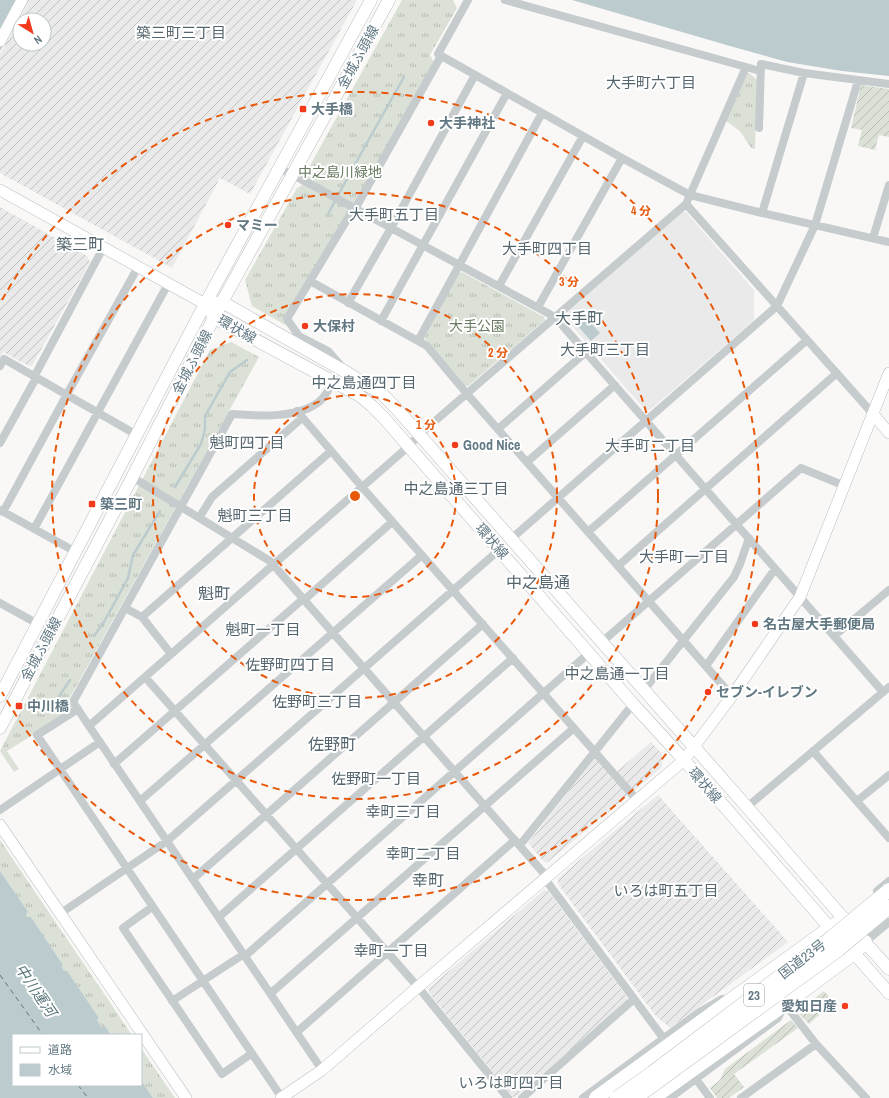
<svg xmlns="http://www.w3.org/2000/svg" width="889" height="1098" font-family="'Archivo Narrow','Noto Sans JP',sans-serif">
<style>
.built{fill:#e9eae9}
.industrial{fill:url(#industrial-furrows);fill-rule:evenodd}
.grass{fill:url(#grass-tufts)}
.garden{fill:url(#garden-furrows)}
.water{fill:#bccbce}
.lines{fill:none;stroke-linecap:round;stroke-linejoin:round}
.stream{stroke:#bccbce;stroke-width:2.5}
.ferry{stroke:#5c787d;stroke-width:1;stroke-dasharray:5 4;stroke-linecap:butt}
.secondary-casing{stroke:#b8bfc2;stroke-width:12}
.primary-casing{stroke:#b9bec1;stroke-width:13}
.highway-casing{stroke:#b8bdbf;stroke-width:15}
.street{stroke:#c6cbce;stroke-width:8}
.secondary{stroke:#fff;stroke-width:11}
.primary{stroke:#fff;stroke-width:12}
.highway{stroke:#fff;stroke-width:14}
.highway-bridge-casing{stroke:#b8bdbf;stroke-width:15;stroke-linecap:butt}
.highway-bridge{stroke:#fff;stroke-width:14}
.ring{fill:none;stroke:#e8590c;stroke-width:2;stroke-dasharray:7 5}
.poi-dot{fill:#f23a1d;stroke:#fff;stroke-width:1.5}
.labels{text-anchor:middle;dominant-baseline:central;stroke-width:4;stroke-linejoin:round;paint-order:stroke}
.shield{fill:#fff;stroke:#90a0a8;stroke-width:1}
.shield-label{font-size:13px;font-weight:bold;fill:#617883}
.street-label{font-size:14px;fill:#617883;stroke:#fff}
.poi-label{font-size:14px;font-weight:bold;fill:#617883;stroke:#fff;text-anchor:start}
.park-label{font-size:14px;fill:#687a61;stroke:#fff}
.neighbourhood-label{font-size:15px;fill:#54656e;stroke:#fff}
.water-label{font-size:15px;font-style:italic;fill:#5c787d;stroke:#fff}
.quarter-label{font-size:16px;fill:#54656e;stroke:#fff}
.centre{fill:#e8590c;stroke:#fff;stroke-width:2}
.ring-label{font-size:12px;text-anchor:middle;font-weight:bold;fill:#e8590c;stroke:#fff;stroke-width:4;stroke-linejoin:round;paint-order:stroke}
</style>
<defs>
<pattern id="industrial-furrows" width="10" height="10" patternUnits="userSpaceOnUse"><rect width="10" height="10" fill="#e9eae9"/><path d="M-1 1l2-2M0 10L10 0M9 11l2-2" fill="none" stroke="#c0c2c2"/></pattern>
<pattern id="grass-tufts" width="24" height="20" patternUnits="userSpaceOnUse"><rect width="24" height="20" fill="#dbe1d6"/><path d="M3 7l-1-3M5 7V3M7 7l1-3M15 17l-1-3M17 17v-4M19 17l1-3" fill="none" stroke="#b5bbb3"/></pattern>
<pattern id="garden-furrows" width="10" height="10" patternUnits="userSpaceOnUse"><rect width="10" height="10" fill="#dbe1d6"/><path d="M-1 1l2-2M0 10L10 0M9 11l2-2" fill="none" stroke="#b5bbb3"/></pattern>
</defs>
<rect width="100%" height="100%" fill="#f9f8f6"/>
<path class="built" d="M 681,212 L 686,212 L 754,290 L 754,320 L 650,410 L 646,411 L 565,318 L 565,315 Z"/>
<path class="industrial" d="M 30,0 L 357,0 L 250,194 L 220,178 L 172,268 L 0,173 L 0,54 ZM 20,20 L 44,20 L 44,44 L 20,44 Z
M 0,207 L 87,256 L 90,262 L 32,366 L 29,366 L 3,352 L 0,357 Z
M 651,742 L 662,754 L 662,767 L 548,862 L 544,862 L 528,843 L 595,758 L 612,776 Z
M 658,795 L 788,942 L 670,1028 L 655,1015 L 558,884 L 558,878 Z
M 544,890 L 548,891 L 627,997 L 627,1001 L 516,1097 L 513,1097 L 429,993 L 429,988 Z"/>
<path class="grass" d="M 402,0 L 453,0 L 457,8 L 430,55 L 434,63 L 360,197 L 346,214 L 284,317 L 287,326 L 252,306 L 245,280 L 297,188 L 301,186 L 308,169 Z
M 747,73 L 749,73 L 756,79 L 757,82 L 755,149 L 751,148 L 740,131 L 726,121 Z
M 462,272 L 544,317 L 545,320 L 468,386 L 465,386 L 424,338 L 458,274 Z
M 231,342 L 259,357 L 68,701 L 73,710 L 7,751 L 19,769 L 14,772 L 0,751 L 210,350 Z
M 0,840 L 132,1035 L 111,1035 L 105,1026 L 101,1027 L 97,1020 L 99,1018 L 65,970 L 63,970 L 62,967 L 63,965 L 31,917 L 27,917 L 26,914 L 27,912 L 0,871 Z
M 141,1048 L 175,1098 L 153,1098 L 143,1083 L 141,1084 Z"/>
<path class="garden" d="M 861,85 L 889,89 L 889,137 L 879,135 L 875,150 L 858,146 L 862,130 L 851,128 Z
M 824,991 L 834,1002 L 809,1024 L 799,1014 L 810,1005 L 811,1001 Z
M 791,1020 L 798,1028 L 734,1074 L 744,1087 L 729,1098 L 717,1098 L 710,1088 L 720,1080 L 725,1069 Z"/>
<path class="water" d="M 0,0 L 29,0 L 0,51 Z
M 572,0 L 889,0 L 889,76 L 842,71 L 787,62 L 730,46 Z
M 579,310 L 600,333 L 591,341 L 570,317 Z
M 0,871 L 28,912 L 26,914 L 27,917 L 31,917 L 63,965 L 62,967 L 63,970 L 67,971 L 99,1018 L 97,1020 L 101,1027 L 105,1026 L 111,1035 L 13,1035 L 13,1085 L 141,1085 L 141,1084 L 143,1083 L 153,1098 L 0,1098 Z"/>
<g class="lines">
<path class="stream" d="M 328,214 L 359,157 L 404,77
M 175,487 L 201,444 L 205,429 L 205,416 L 230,372 L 247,360
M 94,636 L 104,622 L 128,578 L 133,555 L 160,511
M 50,710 L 70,680"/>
<path class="ferry" d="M 0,975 L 43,1035
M 78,1085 L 88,1098"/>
<defs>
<path id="secondary" d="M 0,41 L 22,0
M 0,190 L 205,304
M 873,414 L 889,433
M 0,825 L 186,1098
M 281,1098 L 322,1070 L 418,987 L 684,760 L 732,696 L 800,597 L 889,373"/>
<path id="primary" d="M 205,304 L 215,318 L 360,396 L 372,406 L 384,418 L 633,704 L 684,760 L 830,928 L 854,953 L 889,993
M 205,304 L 222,302 L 346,372 L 383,395 L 395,407 L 747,807 L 844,919 L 889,969
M 0,696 L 205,304 L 371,0
M 0,728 L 134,474 L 222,302 L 389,0"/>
<path id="highway" d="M 596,1098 L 830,928 L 844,919
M 653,1098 L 785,1004 L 854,953 L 865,942"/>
</defs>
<use href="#secondary" class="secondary-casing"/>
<use href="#primary" class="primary-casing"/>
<use href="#highway" class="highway-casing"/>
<path class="street" d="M 468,0 L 438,54 L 622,158 L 690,195 L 762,213 L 889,242
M 505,0 L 746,67
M 760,71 L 746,67 L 686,204 L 873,414
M 759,128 L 761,64 L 804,73 L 889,84
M 279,168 L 312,185 L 555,317 L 883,692
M 355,209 L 441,56
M 762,213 L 804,73
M 873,238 L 889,185
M 310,281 L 427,346 L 467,394 L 732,696
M 499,286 L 583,136
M 348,303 L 391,228 L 475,75
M 538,307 L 622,158
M 381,321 L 507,93
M 418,341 L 542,113
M 0,366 L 4,359 L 137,435
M 342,367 L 328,351 L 299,336 L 287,319 L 354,208
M 34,377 L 103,248
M 297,411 L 362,487 L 637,800
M 498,429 L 586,352
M 0,443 L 36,378
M 527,462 L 615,385
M 132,477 L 270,561 L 547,877
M 0,510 L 76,552
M 3,512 L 66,396 L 138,267
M 199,518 L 212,497 L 302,418
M 34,529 L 168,284
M 588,532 L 807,340
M 511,539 L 777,306 L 815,225 L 858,81
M 618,566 L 837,373
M 304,600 L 392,522
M 0,603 L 38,624
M 125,608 L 142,617
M 834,636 L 889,590
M 602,642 L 801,468 L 845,486
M 171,654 L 142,617 L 331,451
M 706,666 L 775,569
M 145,677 L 418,987 L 508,1098
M 644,690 L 734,577 L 740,564 L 749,538
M 78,709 L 37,735 L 282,1098
M 89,726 L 409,446 L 420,434 L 686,204
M 813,751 L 889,838
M 114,764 L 303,599
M 140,801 L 422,555
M 857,801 L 889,775
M 747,807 L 889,687
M 0,810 L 100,742
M 520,845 L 633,704
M 193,879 L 483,624
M 545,879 L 664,1039
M 877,891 L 889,881
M 152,907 L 123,928 L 222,1074 L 251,1054
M 61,913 L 167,841 L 499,550
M 219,917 L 513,658
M 865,942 L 889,922
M 245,956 L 589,653
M 271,993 L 574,728
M 172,1001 L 244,954
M 297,1032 L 515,840
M 322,1070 L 89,726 L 73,702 L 232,414 C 257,416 301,419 321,400 C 326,395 330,387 333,382
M 696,1079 L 710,1098
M 522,1098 L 634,999
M 583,1098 L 698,1013 L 722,999
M 670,1098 L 778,1018 L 785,1004 L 816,1044 L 866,1098
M 741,1098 L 816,1044"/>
<use href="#secondary" class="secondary"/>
<use href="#primary" class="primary"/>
<use href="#highway" class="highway"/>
<defs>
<path id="highway-bridge" d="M 617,1098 L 652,1073 L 831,938 L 889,890
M 635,1098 L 839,949 L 889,907"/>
</defs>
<use href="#highway-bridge" class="highway-bridge-casing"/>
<use href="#highway-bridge" class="highway-bridge"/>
</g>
<g class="ring">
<circle cx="355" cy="496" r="101"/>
<circle cx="355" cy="496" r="202"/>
<circle cx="355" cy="496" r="303"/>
<path d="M2 300A404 404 0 1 1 2 692"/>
</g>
<g class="poi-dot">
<rect x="299" y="105" width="8" height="8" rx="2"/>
<circle cx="431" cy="123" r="4"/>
<circle cx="228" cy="225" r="4"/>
<circle cx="305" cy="326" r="4"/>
<circle cx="455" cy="445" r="4"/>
<rect x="88" y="500" width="8" height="8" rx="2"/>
<circle cx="755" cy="624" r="4"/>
<circle cx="708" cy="692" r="4"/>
<rect x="15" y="702" width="8" height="8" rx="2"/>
<circle cx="845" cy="1006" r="4"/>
</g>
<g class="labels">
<rect class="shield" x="744" y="984" width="20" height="22" rx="3"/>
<g class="shield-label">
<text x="754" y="995">23</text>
</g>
<g class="street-label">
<text transform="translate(358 57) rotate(-61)">金城ふ頭線</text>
<text transform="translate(237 329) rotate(30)">環状線</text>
<text transform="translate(192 362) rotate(-63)">金城ふ頭線</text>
<text transform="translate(492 541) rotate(49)">環状線</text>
<text transform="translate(41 649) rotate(-62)">金城ふ頭線</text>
<text transform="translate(705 785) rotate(49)">環状線</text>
<text transform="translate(802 959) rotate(-37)">国道23号</text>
</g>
<g class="poi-label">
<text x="311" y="109">大手橋</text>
<text x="439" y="123">大手神社</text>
<text x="236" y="225">マミー</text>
<text x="313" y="326">大保村</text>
<text x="463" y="445">Good Nice</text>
<text x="100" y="504">築三町</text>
<text x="763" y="624">名古屋大手郵便局</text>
<text x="716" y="692">セブン-イレブン</text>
<text x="27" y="706">中川橋</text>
<text x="837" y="1006" text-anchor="end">愛知日産</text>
</g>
<g class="park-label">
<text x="340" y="172">中之島川緑地</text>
<text x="477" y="326">大手公園</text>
</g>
<g class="neighbourhood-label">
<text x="181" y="32">築三町三丁目</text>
<text x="651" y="82">大手町六丁目</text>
<text x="394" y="214">大手町五丁目</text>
<text x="547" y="248">大手町四丁目</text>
<text x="605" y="349">大手町三丁目</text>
<text x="364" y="382">中之島通四丁目</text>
<text x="247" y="442">魁町四丁目</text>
<text x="650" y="445">大手町二丁目</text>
<text x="456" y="488">中之島通三丁目</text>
<text x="255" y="515">魁町三丁目</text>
<text x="684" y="556">大手町一丁目</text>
<text x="263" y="629">魁町一丁目</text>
<text x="290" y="664">佐野町四丁目</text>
<text x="617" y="673">中之島通一丁目</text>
<text x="317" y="701">佐野町三丁目</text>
<text x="376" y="778">佐野町一丁目</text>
<text x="403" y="811">幸町三丁目</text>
<text x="423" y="853">幸町二丁目</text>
<text x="666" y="890">いろは町五丁目</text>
<text x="391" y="950">幸町一丁目</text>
<text x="511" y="1082">いろは町四丁目</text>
</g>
<g class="water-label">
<text transform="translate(36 990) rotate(56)">中川運河</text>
</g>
<g class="quarter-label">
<text x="80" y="244">築三町</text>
<text x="579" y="318">大手町</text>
<text x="538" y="582">中之島通</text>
<text x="214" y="593">魁町</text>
<text x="332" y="744">佐野町</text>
<text x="428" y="880">幸町</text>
</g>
</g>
<circle cx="355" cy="496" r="6" class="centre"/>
<g class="ring-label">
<text x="641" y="215">4 分</text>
<text x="569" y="286">3 分</text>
<text x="498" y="357">2 分</text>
<text x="426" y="429">1 分</text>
</g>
<rect x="12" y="1034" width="130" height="52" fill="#ffffff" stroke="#c0c9cd"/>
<rect x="20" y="1047" width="20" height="6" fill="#ffffff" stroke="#c0c9cd"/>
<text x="48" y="1054" font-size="12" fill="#617883">道路</text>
<rect x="20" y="1064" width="20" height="12" fill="#bccbce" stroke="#c0c9cd"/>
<text x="48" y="1074" font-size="12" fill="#617883">水域</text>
<g transform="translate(32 32) rotate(143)"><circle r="19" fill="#ffffff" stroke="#c0c9cd"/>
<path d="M0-3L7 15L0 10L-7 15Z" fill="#f23a1d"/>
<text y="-6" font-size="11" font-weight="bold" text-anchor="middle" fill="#617883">N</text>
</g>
</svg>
